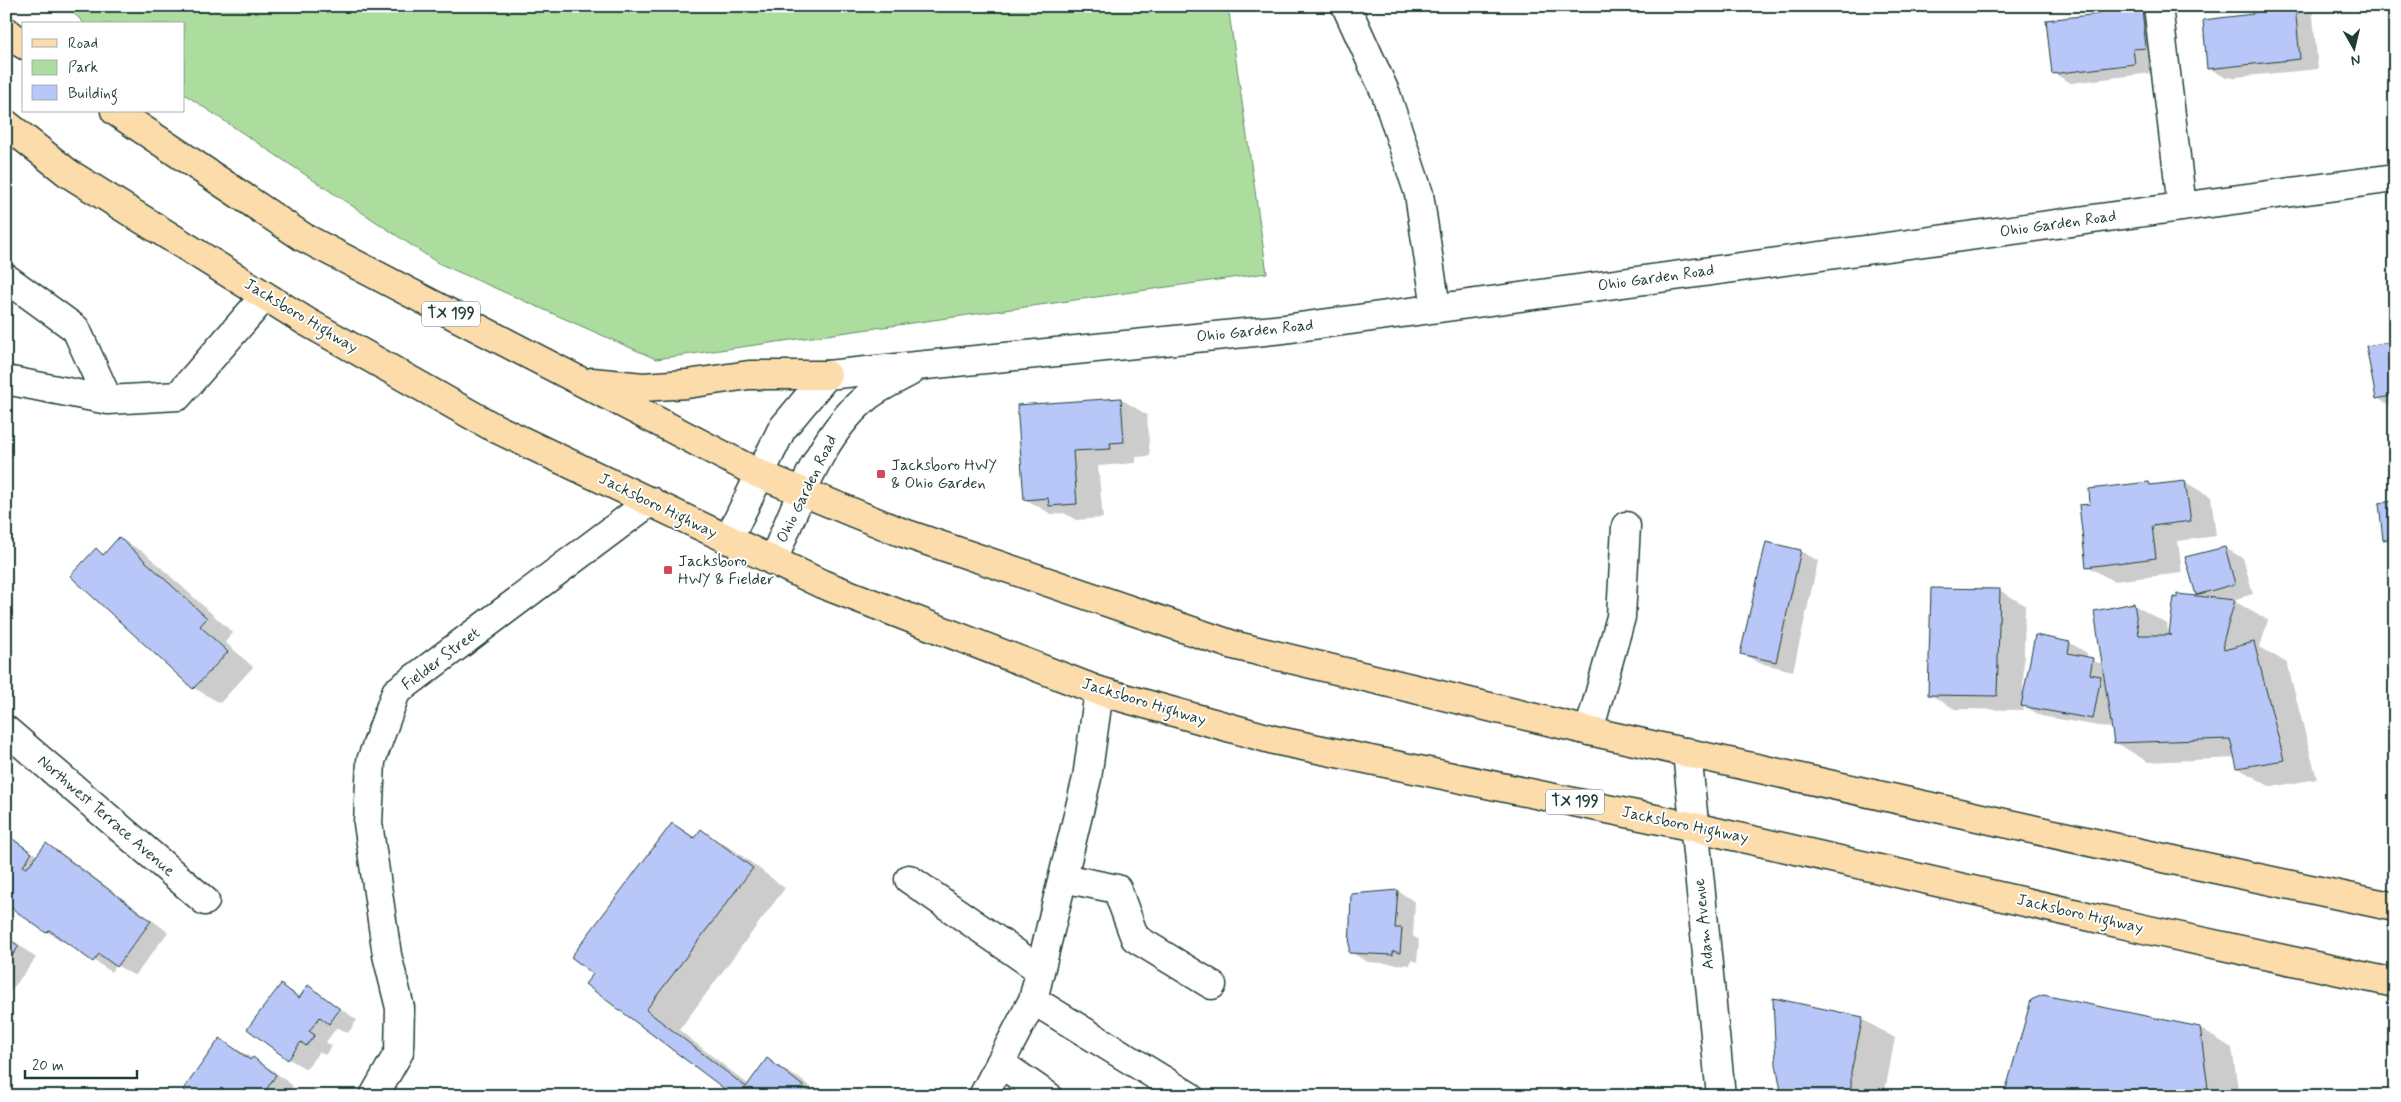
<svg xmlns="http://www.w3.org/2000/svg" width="2401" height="1102" font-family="Mynerve,sans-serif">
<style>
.green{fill:#acdd9e;stroke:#668d69}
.shadow{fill:#0003}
.building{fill:#b8c7f7;stroke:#1f3d34}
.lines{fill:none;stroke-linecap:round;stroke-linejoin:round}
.minor-casing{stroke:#1f3d34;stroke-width:31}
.major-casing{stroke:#1f3d34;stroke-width:31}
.minor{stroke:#fff;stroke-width:28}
.major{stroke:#fddcac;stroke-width:28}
.poi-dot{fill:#d1495b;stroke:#fff;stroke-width:2}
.labels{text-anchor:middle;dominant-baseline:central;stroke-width:4;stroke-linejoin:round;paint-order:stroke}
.shield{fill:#fff;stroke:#627771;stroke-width:1}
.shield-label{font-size:15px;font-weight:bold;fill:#1f3d34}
.street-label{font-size:16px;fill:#1f3d34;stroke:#fff}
.poi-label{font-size:16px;fill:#1f3d34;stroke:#fff;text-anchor:start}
</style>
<rect width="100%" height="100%" fill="#fff"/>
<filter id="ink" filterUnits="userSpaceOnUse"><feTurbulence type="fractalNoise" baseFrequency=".02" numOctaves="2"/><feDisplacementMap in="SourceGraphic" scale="10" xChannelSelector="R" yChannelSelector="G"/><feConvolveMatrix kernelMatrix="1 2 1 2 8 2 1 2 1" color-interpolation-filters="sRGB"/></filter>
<g filter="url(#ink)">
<path class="green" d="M 66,6 L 1228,6 L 1267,273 L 656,359 L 438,263 L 184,94 L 184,24 L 85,24 Z"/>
<path class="shadow" d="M 2099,6 L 2148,6 L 2164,57 L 2150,59 L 2152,73 L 2071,83 L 2053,73 L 2100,15 Z
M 2253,6 L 2312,6 L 2318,69 L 2226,78 L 2209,68 L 2254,15 Z
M 2395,342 L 2395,408 L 2377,398 Z
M 1121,399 L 1147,415 L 1150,456 L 1136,457 L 1136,463 L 1098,466 L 1103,518 L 1076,520 L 1064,513 L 1051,514 L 1025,499 Z
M 2185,482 L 2211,497 L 2216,536 L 2178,541 L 2182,573 L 2113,581 L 2087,566 L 2092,505 L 2149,483 L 2154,486 Z
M 2395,502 L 2395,545 L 2384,539 Z
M 119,538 L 145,553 L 233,633 L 225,642 L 253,667 L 220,703 L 194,688 L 71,576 L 96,550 L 104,554 Z
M 2225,548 L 2243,558 L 2253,594 L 2232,600 L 2268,620 L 2260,647 L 2287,663 L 2317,779 L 2271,787 L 2238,768 L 2236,758 L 2148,762 L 2115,742 L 2112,723 L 2110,728 L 2041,716 L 2023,705 L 2023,710 L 1955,709 L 1929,694 L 1999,590 L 2025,605 L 2023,694 L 2070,643 L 2087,653 L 2087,658 L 2104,665 L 2134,605 L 2167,624 L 2169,638 L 2176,636 L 2204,598 L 2197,594 Z
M 1801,551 L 1818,561 L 1793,671 L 1759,663 L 1741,653 Z
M 673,824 L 696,838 L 701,831 L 734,850 L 785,888 L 679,1030 L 749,1085 L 767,1060 L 800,1079 L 822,1096 L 736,1096 L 595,974 Z
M 6,834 L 38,856 L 46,845 L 64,855 L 168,932 L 135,976 L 116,965 L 111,972 L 66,941 L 64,942 L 47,932 L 6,903 Z
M 1398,891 L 1415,902 L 1413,936 L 1419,940 L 1417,962 L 1411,960 L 1410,965 L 1368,962 L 1350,952 Z
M 6,935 L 36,958 L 6,997 Z
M 281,985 L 301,997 L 309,987 L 357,1020 L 348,1033 L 337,1027 L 326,1042 L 332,1046 L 325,1055 L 319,1052 L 306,1069 L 289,1059 Z
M 1862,1019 L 1895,1038 L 1884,1096 L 1783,1096 Z
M 2199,1028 L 2232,1048 L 2239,1096 L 2005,1096 Z
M 221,1040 L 271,1069 L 293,1086 L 287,1096 L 193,1096 Z"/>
<path class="building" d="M 2098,6 L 2132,6 L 2132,10 L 2142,9 L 2146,48 L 2133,49 L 2135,64 L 2052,74 L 2046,20 L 2099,14 Z
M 2252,6 L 2295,6 L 2300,59 L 2207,69 L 2203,20 L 2253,14 Z
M 2395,341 L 2395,395 L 2376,399 L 2366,346 Z
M 1121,398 L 1124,442 L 1110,443 L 1111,449 L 1073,451 L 1077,504 L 1049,506 L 1048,498 L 1024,500 L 1017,405 Z
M 2185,481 L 2191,521 L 2152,526 L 2156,558 L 2086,567 L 2079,505 L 2090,504 L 2089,489 L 2149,482 L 2150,485 Z
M 2395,501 L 2395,538 L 2383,540 L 2379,503 Z
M 119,537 L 207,618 L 200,626 L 228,652 L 193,689 L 70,576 L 96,548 L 103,555 Z
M 1766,542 L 1801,550 L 1776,662 L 1740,654 Z
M 2225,547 L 2235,584 L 2196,595 L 2185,557 Z
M 1931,588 L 2000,589 L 1997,696 L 1928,695 Z
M 2177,594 L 2235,600 L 2223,642 L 2224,650 L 2254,642 L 2284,760 L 2237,768 L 2230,739 L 2114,743 L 2094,611 L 2134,603 L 2139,635 L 2172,635 L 2169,634 L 2174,597 L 2177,598 Z
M 2035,635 L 2070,642 L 2068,653 L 2093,658 L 2090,674 L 2101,676 L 2093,719 L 2021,706 Z
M 672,823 L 694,838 L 701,829 L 753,868 L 646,1010 L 746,1087 L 767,1058 L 816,1096 L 734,1096 L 585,984 L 593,974 L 571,957 Z
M 6,834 L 32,853 L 23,866 L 27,868 L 46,843 L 151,921 L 117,967 L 99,954 L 93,962 L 49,930 L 46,933 L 6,904 L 9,893 L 6,892 Z
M 1398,890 L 1395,928 L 1402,928 L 1400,953 L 1393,951 L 1393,955 L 1349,953 L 1351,894 Z
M 6,937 L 19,946 L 6,964 Z
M 281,984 L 299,998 L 308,985 L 340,1009 L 329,1024 L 320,1017 L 309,1031 L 315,1035 L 306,1046 L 301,1042 L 288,1060 L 247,1029 Z
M 2043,995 L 2200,1027 L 2209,1096 L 2004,1096 L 2031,1000 Z
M 1773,998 L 1863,1017 L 1851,1072 L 1851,1096 L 1782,1096 L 1776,1064 Z
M 220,1038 L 250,1060 L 253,1057 L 276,1075 L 262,1096 L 191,1096 L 183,1090 Z
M 154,1089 L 164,1096 L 149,1096 Z"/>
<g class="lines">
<defs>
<path id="minor" d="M 1346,6 L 1386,94 L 1419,194 L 1436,308
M 2158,6 L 2182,207
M 6,278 L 76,329 L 108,400
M 6,380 L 108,400 L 178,396 L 265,296
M 728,540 L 782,429 L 827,375 L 1284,329 L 2395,178
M 773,561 C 797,504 819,436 868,396 C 881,386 897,379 911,371
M 6,730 L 205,901
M 1589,731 L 1621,617 L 1626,526
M 1687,752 L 1721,1096
M 1063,878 L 1117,889 L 1135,938 L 1212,985
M 909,879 L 1040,970
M 1033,1000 L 1189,1096
M 1000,1063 L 1048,1096
M 374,1096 L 399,1052 L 400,1008 L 387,955 L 368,823 L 371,761 L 396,692 L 651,501
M 983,1096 L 1033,1000 L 1087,778 L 1099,691"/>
<path id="major" d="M 6,31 L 24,45
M 115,111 L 303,237 L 759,474 L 898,531 L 1233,645 L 1589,731 L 2140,853 L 2395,907
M 6,124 L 68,173 L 307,322 L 493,427 L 822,584 L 1099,691 L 1274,740 L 1694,827 L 2144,929 L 2395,983
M 592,382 L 643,387 L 687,384 L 749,375 L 827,375"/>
</defs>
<use href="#minor" class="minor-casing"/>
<use href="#major" class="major-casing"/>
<use href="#minor" class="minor"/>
<use href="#major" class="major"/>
</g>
</g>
<g class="poi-dot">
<rect x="876" y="469" width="10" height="10" rx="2.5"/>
<rect x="663" y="565" width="10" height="10" rx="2.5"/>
</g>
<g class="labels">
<g class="shield">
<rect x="422" y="301.5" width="58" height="25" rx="4"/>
<rect x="1546" y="789.5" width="58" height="25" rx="4"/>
</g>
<g class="shield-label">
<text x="451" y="314">TX 199</text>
<text x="1575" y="802">TX 199</text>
</g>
<g class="street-label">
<text transform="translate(2058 224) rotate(-8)">Ohio Garden Road</text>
<text transform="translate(1656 278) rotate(-8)">Ohio Garden Road</text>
<text transform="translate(301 316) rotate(31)">Jacksboro Highway</text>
<text transform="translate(1255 331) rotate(-6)">Ohio Garden Road</text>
<text transform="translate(807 489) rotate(-64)">Ohio Garden Road</text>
<text transform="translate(658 506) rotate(26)">Jacksboro Highway</text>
<text transform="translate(441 659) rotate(-37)">Fielder Street</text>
<text transform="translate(1144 702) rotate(17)">Jacksboro Highway</text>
<text transform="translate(106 816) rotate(41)">Northwest Terrace Avenue</text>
<text transform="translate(1685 825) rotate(12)">Jacksboro Highway</text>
<text transform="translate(2080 914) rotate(13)">Jacksboro Highway</text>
<text transform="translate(1704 924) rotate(-96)">Adam Avenue</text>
</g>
<g class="poi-label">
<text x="891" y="465">Jacksboro HWY<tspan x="891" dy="18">&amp; Ohio Garden</tspan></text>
<text x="678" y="561">Jacksboro<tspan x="678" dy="18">HWY &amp; Fielder</tspan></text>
</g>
</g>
<rect width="2401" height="1102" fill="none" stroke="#fff" stroke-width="25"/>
<rect x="12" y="12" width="2376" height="1077" fill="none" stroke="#1f3d34" stroke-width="2" filter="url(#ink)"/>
<rect x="22" y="22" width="162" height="90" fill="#ffffff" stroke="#a5b1ae"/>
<rect x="32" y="39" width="25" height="8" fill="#fddcac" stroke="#a5b1ae"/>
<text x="68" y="48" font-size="15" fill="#1f3d34">Road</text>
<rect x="32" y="60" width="25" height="15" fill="#acdd9e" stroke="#a5b1ae"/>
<text x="68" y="72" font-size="15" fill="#1f3d34">Park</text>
<rect x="32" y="85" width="25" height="15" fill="#b8c7f7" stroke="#a5b1ae"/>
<text x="68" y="98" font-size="15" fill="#1f3d34">Building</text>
<g transform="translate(2354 48) rotate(172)" stroke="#ffffff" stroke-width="4" paint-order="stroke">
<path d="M0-4L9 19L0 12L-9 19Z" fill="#1f3d34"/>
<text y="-8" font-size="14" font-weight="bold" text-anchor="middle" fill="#1f3d34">N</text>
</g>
<path d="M25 1070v8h112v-8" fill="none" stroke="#1f3d34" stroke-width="2.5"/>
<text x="32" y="1070" font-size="15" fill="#1f3d34" stroke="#ffffff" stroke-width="4" paint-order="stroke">20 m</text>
</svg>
